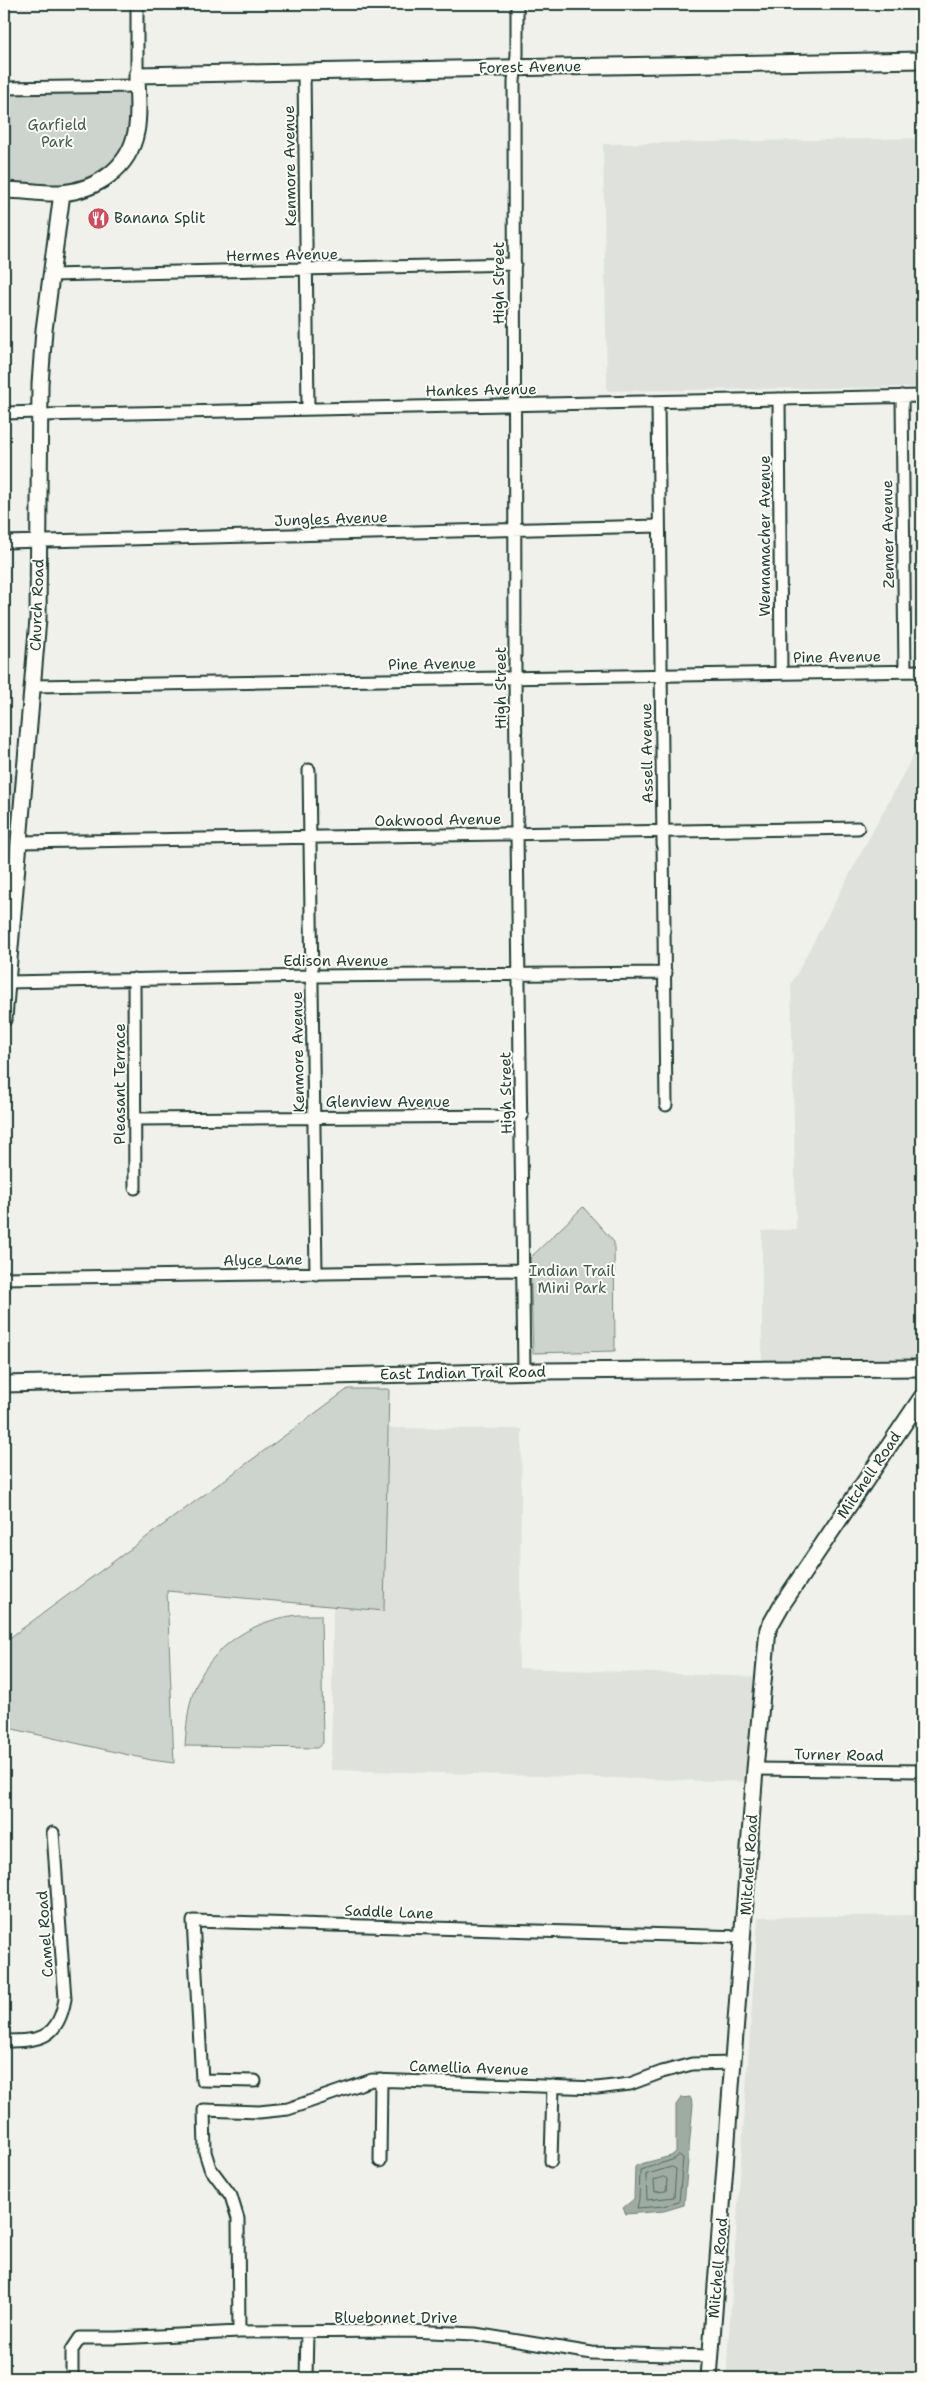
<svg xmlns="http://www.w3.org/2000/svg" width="926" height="2382" font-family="'Shantell Sans',sans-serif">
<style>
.built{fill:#dfe2dc}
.green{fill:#cdd3cd;stroke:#768880}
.water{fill:#9faca4;stroke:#6c8077}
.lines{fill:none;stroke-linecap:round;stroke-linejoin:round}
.shore{stroke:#526961;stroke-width:1}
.street-casing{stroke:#1f3d34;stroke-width:15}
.secondary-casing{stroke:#1f3d34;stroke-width:19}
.street{stroke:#fdfcf7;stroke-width:11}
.secondary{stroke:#fdfcf7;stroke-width:15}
.labels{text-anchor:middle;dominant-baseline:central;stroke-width:4;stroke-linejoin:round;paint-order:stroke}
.street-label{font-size:15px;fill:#1f3d34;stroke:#fdfcf7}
.park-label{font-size:15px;fill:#425b53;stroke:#fdfcf7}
.poi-label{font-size:15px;fill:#1f3d34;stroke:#fdfcf7;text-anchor:start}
</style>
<rect width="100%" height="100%" fill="#f0f1eb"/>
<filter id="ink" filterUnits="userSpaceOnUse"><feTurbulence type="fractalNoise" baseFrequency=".02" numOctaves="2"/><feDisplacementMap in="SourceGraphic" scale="10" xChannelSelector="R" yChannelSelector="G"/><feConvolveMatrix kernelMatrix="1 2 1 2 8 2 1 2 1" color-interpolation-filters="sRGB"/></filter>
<g filter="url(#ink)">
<path class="built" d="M 922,138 L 922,387 L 607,391 L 603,144 Z
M 922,739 L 922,1362 L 762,1364 L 762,1231 L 796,1229 L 791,984 Z
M 4,775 L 21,775 L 4,970 Z
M 388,1428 L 522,1429 L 519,1668 L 758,1677 L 750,1782 L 331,1770 L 333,1606 L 384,1610 Z
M 914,1855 L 922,1855 L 922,2378 L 726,2378 L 758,1917 L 913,1915 Z"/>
<path class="green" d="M 132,79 C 132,94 135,111 132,126 C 118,193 58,185 4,185 L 4,83 Z
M 583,1207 L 614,1242 L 615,1351 L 533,1353 L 530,1258 Z
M 348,1389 L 389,1389 L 384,1611 L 167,1591 L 174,1763 L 151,1760 L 4,1727 L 4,1642 Z
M 298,1615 L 321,1615 L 323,1743 L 317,1748 L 185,1746 C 186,1732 187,1717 190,1704 C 201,1653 249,1620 298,1615 Z"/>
<path class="water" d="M 690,2097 L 693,2104 L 684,2205 L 664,2211 L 626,2214 L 623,2208 L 634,2199 L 635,2167 L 637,2165 L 671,2156 L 676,2152 L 676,2105 L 681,2098 Z"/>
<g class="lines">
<path class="shore" d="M 679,2155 L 683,2158 L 679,2202 L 664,2206 L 637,2208 L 639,2199 L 640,2170 L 672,2160 Z
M 672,2167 L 676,2169 L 674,2197 L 647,2200 L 646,2175 Z
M 664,2177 L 667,2179 L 666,2191 L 655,2192 L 654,2181 Z"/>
<defs>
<path id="street" d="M 517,4 L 517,55 L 514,81 L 515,678 L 524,1372
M 304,71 L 308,409
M 137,75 L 137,4
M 4,88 L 137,86
M 51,275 L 515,264
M 902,396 L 905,671
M 779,399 L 781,673
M 658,402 L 666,1105
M 4,413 L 40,412
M 40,415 L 922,396
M 4,542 L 659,526
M 33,686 L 922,671
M 309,770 L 316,1274
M 20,842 L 858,828
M 134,979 L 135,1188
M 7,982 L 312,976 L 666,973
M 135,1119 L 522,1116
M 4,1278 L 523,1270
M 755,1769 L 922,1771
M 4,2041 C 40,2041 58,2039 65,1999 L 53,1833
M 255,2081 L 202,2080 L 193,1921 L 743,1937
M 380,2161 L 381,2080
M 551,2161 L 553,2086
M 239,2332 L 238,2219 L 231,2196 L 210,2168 L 205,2152 L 204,2110 L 259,2112 L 288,2109 L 372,2080 L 597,2088 L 630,2084 L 662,2072 L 692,2064 L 734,2063
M 72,2378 L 72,2350 L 80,2338 L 117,2338 L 239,2332 L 409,2331 L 475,2334 L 592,2353 L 710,2356
M 306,2378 L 307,2332"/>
<path id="secondary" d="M 4,190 C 23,190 42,194 61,193 C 97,190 129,168 136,132 C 140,114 137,93 137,75 L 922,60
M 4,1018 L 38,619 L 40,384 L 44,330 L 62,193
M 4,1384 L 540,1371 L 922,1368
M 709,2378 L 755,1769 L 768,1629 L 781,1606 L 922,1397"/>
</defs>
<use href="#street" class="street-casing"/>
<use href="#secondary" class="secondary-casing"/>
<use href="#street" class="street"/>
<use href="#secondary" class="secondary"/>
</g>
</g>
<defs>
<symbol id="restaurant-disc" viewBox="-11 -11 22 22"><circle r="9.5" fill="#d1495b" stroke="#fdfcf7"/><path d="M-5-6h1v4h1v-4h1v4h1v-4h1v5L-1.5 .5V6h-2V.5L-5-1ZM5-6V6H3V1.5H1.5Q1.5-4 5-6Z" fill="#fff"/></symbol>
</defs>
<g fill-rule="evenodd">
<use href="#restaurant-disc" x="86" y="206" width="25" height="25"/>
</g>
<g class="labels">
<g class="street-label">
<text transform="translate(530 67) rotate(-1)">Forest Avenue</text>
<text transform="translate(290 166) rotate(-91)">Kenmore Avenue</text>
<text transform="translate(282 255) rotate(-1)">Hermes Avenue</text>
<text transform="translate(499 283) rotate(-90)">High Street</text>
<text transform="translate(481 390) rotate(-1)">Hankes Avenue</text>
<text transform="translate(331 519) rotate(-2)">Jungles Avenue</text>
<text transform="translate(888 534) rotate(-91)">Zenner Avenue</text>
<text transform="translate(765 536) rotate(-90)">Wennamacher Avenue</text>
<text transform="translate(37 605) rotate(-88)">Church Road</text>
<text transform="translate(837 657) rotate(-1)">Pine Avenue</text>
<text transform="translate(432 664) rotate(-1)">Pine Avenue</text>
<text transform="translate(501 688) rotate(-90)">High Street</text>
<text transform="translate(647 753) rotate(-91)">Assell Avenue</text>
<text transform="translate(438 820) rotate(-1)">Oakwood Avenue</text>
<text x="336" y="961">Edison Avenue</text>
<text transform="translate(298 1052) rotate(-91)">Kenmore Avenue</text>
<text transform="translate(120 1084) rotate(-90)">Pleasant Terrace</text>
<text transform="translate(506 1093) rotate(-91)">High Street</text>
<text x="388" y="1102">Glenview Avenue</text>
<text transform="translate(263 1260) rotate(-1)">Alyce Lane</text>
<text transform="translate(463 1373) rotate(-1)">East Indian Trail Road</text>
<text transform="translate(869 1475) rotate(-56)">Mitchell Road</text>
<text transform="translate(839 1755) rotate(1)">Turner Road</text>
<text transform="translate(749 1865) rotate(-86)">Mitchell Road</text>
<text transform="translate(389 1912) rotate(2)">Saddle Lane</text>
<text transform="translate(45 1934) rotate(-94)">Camel Road</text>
<text transform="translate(469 2068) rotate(2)">Camellia Avenue</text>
<text transform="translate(718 2268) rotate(-85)">Mitchell Road</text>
<text x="396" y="2318">Bluebonnet Drive</text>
</g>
<g class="park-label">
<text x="57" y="125">Garfield<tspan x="57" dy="17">Park</tspan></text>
<text x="572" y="1271">Indian Trail<tspan x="572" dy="17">Mini Park</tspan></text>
</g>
<g class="poi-label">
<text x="114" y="218">Banana Split</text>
</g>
</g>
<rect width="926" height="2382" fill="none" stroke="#fdfcf7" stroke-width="20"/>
<rect x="10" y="10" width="906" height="2362" fill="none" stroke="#1f3d34" stroke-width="2" filter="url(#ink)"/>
</svg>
